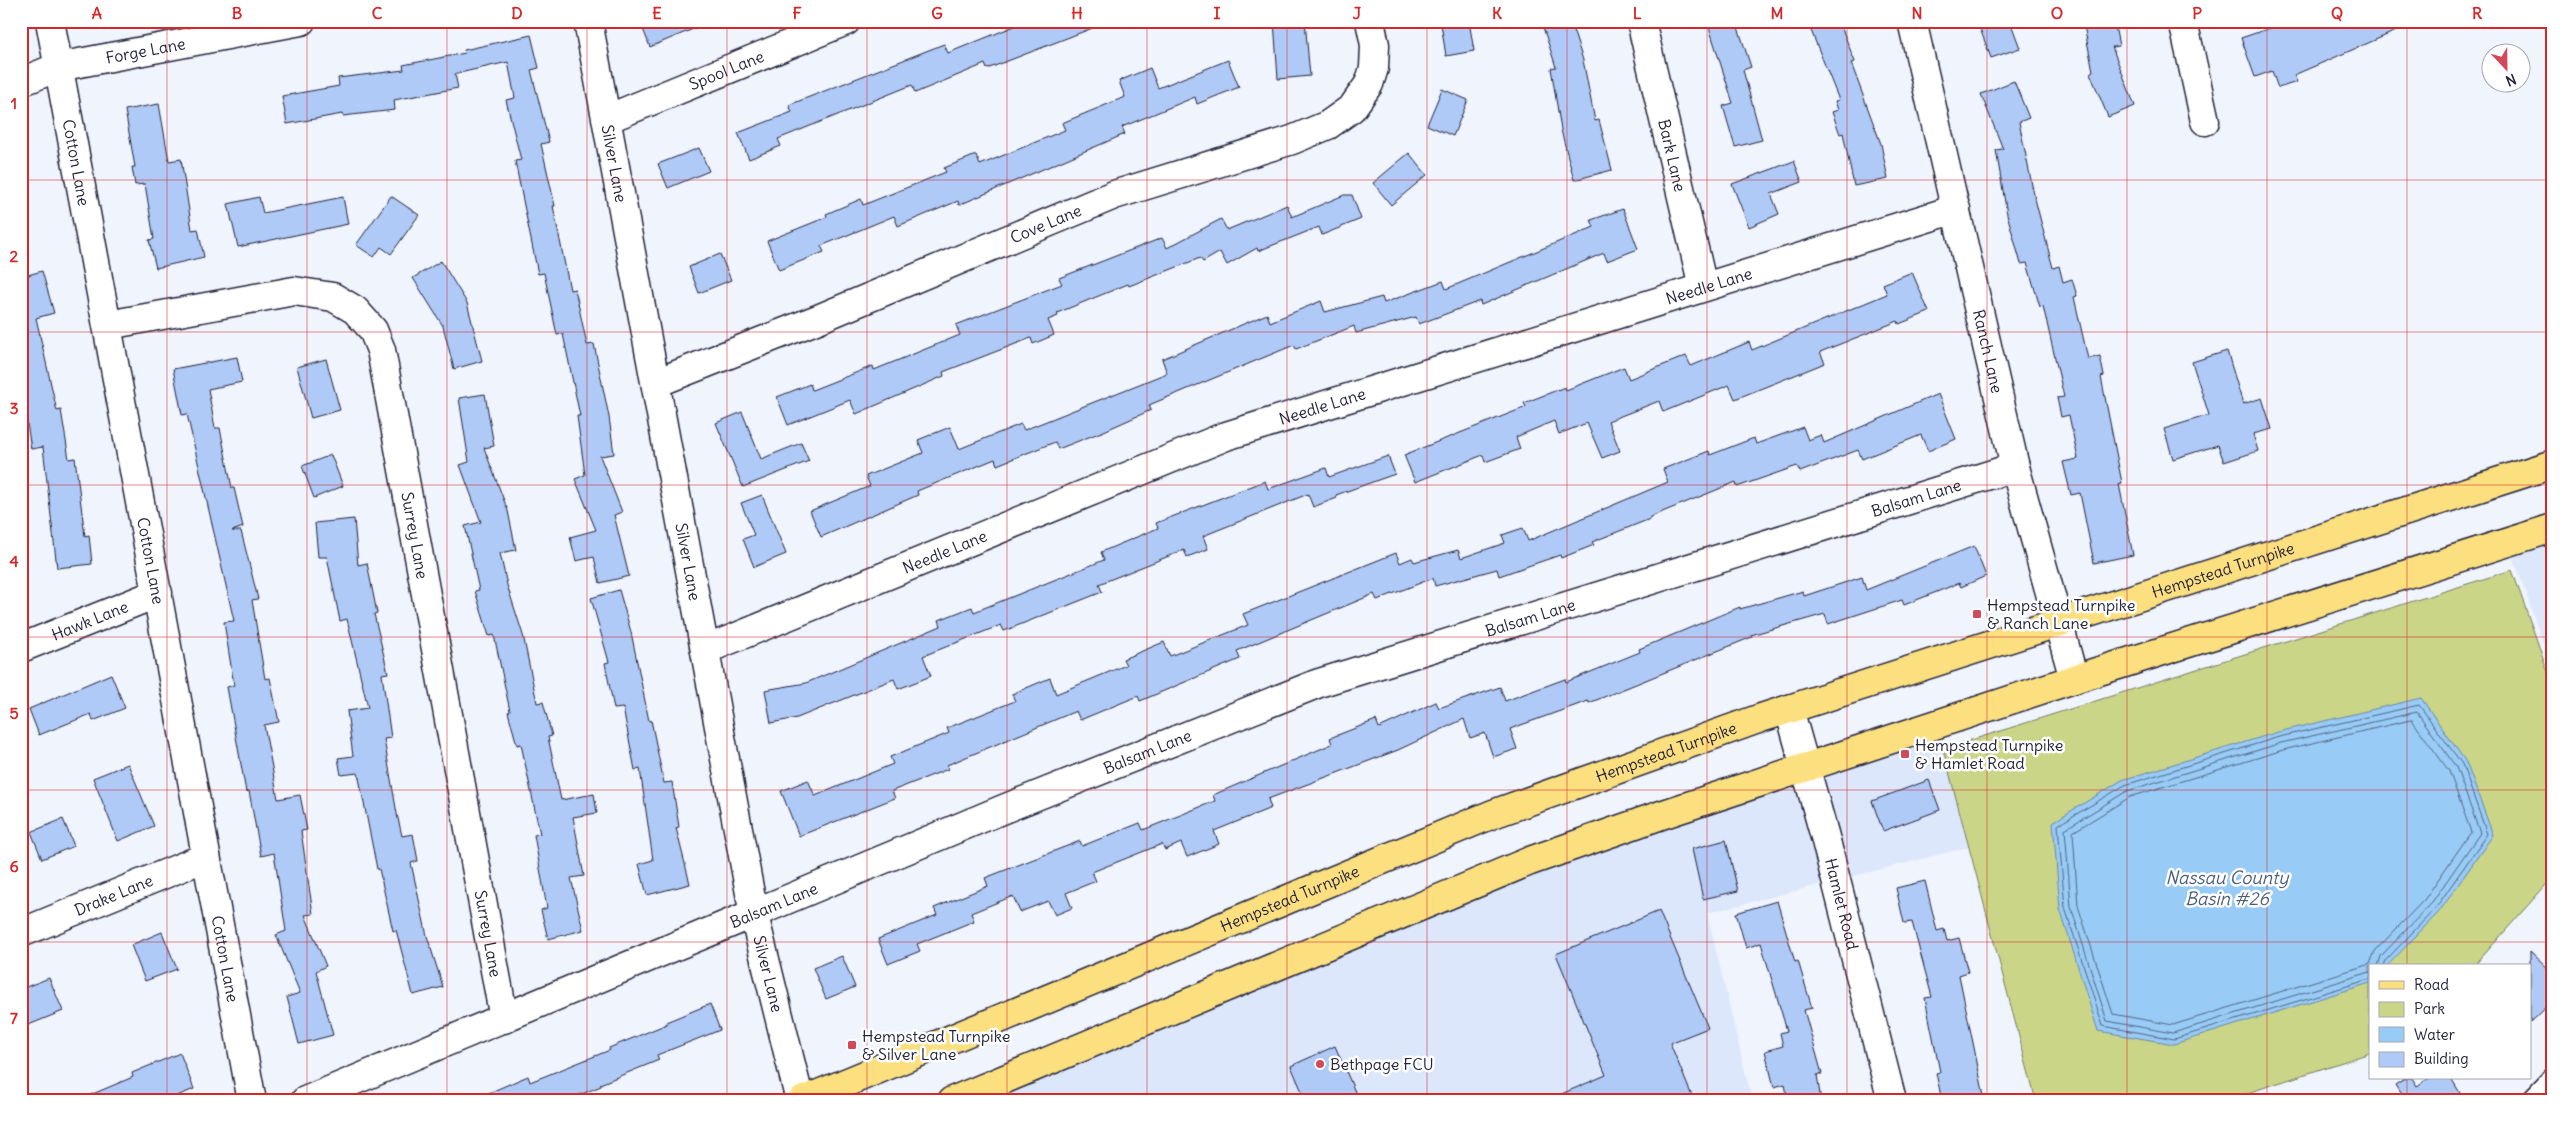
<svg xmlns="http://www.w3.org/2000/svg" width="2574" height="1122" font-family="Delius,sans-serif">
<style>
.built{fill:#dce7fb}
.green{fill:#cad588;stroke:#767c62}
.water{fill:#98cbf5;stroke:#6987ab}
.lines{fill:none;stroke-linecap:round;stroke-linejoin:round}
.shore{stroke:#516685;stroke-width:1}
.building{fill:#afcaf7;stroke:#22223b}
.minor-casing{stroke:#22223b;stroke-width:31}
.major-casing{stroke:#22223b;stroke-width:31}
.minor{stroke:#fff;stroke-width:28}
.major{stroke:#fce080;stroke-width:28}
.grid{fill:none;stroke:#d62828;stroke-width:1;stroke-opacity:0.55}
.poi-dot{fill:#d1495b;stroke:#fff;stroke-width:2}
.labels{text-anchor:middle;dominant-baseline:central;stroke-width:5;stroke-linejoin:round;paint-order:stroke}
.street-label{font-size:16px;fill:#22223b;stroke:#fff}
.poi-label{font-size:16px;fill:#22223b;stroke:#fff;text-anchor:start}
.water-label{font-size:18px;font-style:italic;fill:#4b5d7c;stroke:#fff}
.neatline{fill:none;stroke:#d62828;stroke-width:2}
.grid-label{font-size:16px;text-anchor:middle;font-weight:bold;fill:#d62828}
</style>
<rect width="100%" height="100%" fill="#eff4fd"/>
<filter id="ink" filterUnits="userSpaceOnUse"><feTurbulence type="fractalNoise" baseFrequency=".02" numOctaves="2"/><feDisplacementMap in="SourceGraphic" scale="10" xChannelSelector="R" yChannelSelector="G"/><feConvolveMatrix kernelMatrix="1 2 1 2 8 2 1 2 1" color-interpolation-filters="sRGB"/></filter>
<g filter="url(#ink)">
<path class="built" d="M 2553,541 L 2553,673 L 2513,555 Z
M 1939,730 L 1969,847 L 1707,913 L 1752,1101 L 964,1101 L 1664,814 Z"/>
<path class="green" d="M 2512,570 L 2553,686 L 2553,877 L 2474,966 L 2370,966 L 2370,1053 L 2223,1101 L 2036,1101 L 1943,749 Z"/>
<path class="water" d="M 2421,698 L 2466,762 L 2493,835 L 2439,912 L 2387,966 L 2370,966 L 2370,983 L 2174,1044 L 2098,1031 L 2060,909 L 2053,822 L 2122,780 L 2278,732 Z"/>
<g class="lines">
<path class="shore" d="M 2412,720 L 2449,771 L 2471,832 L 2424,900 L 2375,951 L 2370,964 L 2173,1025 L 2113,1014 L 2078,906 L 2073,832 L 2130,797 L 2283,750 Z
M 2370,972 L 2173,1033 L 2107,1021 L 2071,907 L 2065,829 L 2127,791 L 2281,743 L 2417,712 L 2456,767 L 2480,833 L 2430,905 L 2381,956 L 2378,966
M 2370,979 L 2174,1039 L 2103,1026 L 2065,908 L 2058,825 L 2125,785 L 2279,737 L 2419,705 L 2462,764 L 2487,834 L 2435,909 L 2386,960 L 2384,966"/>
</g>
<path class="building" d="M 640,21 L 710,21 L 710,22 L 650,47 Z
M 1027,21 L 1108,22 L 987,69 L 985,64 L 915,93 L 912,85 L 778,139 L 781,146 L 749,159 L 738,133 L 792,112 L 789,105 L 944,44 L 948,53 Z
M 1274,21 L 1305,21 L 1310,76 L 1278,79 Z
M 1455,21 L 1469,21 L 1474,51 L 1446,56 L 1441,24 Z
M 1541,21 L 1570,21 L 1583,60 L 1595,121 L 1599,120 L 1612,170 L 1574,180 L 1561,130 L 1551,68 L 1556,67 Z
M 1707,21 L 1736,21 L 1751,67 L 1743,70 L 1762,140 L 1735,147 L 1723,106 L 1733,103 Z
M 1827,21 L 1839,21 L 1855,62 L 1851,63 L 1881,144 L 1888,179 L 1854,186 L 1843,133 L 1840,134 L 1832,112 L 1838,110 L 1835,101 L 1839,100 L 1810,28 Z
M 1993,21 L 2010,21 L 2020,48 L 1991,58 L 1979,26 Z
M 2083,21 L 2114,21 L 2119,46 L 2112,47 L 2135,106 L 2108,117 L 2090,73 L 2093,71 Z
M 2291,21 L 2417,21 L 2417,22 L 2294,75 L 2297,82 L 2278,88 L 2272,71 L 2255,77 L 2241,38 Z
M 531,35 L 539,68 L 531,70 L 549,142 L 541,144 L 555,206 L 553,206 L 570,290 L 575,289 L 587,345 L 594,344 L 609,417 L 614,454 L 600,456 L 622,512 L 614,515 L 629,576 L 600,583 L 594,557 L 576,561 L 570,537 L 596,530 L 575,479 L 585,475 L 577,416 L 580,416 L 563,334 L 557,335 L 544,273 L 538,274 L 515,161 L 521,160 L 506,100 L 515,98 L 508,62 L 455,74 L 458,88 L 394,100 L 395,110 L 343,116 L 342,114 L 287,124 L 282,96 L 339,86 L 338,78 L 404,70 L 403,65 L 465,53 L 464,50 Z
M 1228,60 L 1239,87 L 1197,104 L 1195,97 L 1122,127 L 1125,134 L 959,205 L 958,201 L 898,226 L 894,216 L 821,246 L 824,252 L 779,270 L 767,241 L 827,217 L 826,214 L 861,199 L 863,205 L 946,172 L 944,168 L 976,155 L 980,165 L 1065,130 L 1062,123 L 1125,97 L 1119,81 L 1150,68 L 1158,88 Z
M 2014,81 L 2029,118 L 2019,122 L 2034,195 L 2053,268 L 2059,266 L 2063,282 L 2072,279 L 2077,296 L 2074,297 L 2088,359 L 2100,356 L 2104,376 L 2101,377 L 2122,483 L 2119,484 L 2133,555 L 2094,563 L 2080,493 L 2071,495 L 2063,462 L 2078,459 L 2069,415 L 2061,417 L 2057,398 L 2064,397 L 2043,306 L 2040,307 L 2027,263 L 2021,264 L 2007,214 L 1996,150 L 2003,149 L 1981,94 Z
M 1442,89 L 1468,100 L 1453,136 L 1427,125 Z
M 159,104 L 169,161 L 181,159 L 192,230 L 198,229 L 204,257 L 156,268 L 149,240 L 154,239 L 145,184 L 135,185 L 132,167 L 135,167 L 125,110 Z
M 699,148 L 709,171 L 668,188 L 658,164 Z
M 1409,153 L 1427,175 L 1391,205 L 1373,183 Z
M 1794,161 L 1802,182 L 1771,194 L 1779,214 L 1749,227 L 1732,184 Z
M 1344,195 L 1352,195 L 1361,219 L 1322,235 L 1319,227 L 1258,251 L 1257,248 L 1227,265 L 1220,252 L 1203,262 L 1200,258 L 1129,286 L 1128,284 L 1057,313 L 1058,316 L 1048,320 L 1054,335 L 1033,344 L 1031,338 L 943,372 L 944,376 L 856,414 L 850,400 L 788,425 L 777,397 L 810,384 L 812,390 L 873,366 L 874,370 L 960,335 L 956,325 L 1062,284 L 1059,278 L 1162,238 L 1167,248 L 1221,219 L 1227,230 L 1287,205 L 1292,217 Z
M 391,196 L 419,215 L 391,254 L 381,247 L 374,257 L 356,245 Z
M 259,197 L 263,213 L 343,197 L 348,224 L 238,247 L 228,204 Z
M 1623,209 L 1638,249 L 1607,261 L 1604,253 L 1481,305 L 1480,301 L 1419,324 L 1416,317 L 1356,333 L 1354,326 L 1296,349 L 1294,345 L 1149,405 L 1151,410 L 1104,431 L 1058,449 L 1055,442 L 997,465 L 995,459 L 917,491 L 918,495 L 821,537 L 810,511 L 870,486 L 866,476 L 923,453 L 918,440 L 950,427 L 959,449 L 1021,424 L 1024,430 L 1167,373 L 1162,359 L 1267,314 L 1270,322 L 1321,301 L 1325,312 L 1382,297 L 1384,303 L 1443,281 L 1446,289 L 1594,227 L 1591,220 Z
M 720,254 L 731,280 L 699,293 L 689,267 Z
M 441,261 L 467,303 L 482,361 L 454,369 L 443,326 L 413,278 Z
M 42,271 L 54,313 L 36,318 L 57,411 L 61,410 L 69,459 L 75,458 L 85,536 L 89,535 L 92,564 L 57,568 L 43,447 L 31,449 L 21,384 L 21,277 Z
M 1912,272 L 1929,312 L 1899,324 L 1898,321 L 1820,352 L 1825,363 L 1735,399 L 1729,385 L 1663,412 L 1659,401 L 1608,421 L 1620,451 L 1602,458 L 1587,423 L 1559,434 L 1554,421 L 1516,437 L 1520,449 L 1485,462 L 1483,455 L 1415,482 L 1404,455 L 1526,407 L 1524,403 L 1565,387 L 1566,390 L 1624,367 L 1629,379 L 1686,356 L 1691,366 L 1749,342 L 1752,350 L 1887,294 L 1883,284 Z
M 2227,351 L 2243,404 L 2262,398 L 2272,429 L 2253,434 L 2258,451 L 2224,462 L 2218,445 L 2173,459 L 2164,429 L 2209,415 L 2192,362 Z
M 237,357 L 242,382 L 208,389 L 215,428 L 220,428 L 232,488 L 234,488 L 243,527 L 232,531 L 241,531 L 258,599 L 252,600 L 265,679 L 270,678 L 279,722 L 264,725 L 278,799 L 300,795 L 307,830 L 301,831 L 313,914 L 305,915 L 326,966 L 316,971 L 333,1035 L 299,1044 L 287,997 L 300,993 L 276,935 L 286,931 L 274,853 L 261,856 L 249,791 L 246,792 L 227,687 L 234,685 L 224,622 L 234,621 L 187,414 L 182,415 L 173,369 Z
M 326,359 L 340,410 L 311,418 L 297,367 Z
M 485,394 L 494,446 L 484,448 L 508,511 L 516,550 L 500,553 L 507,585 L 523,635 L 537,703 L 543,702 L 552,736 L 548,737 L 561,800 L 594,794 L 597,813 L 573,817 L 584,876 L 571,878 L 583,930 L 548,939 L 541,910 L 547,908 L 534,835 L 540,834 L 521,744 L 517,745 L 508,712 L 510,711 L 494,635 L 489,636 L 475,591 L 479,590 L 465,526 L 481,522 L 460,465 L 469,462 L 459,398 Z
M 1938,394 L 1956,439 L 1928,451 L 1921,435 L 1862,459 L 1858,450 L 1800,472 L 1797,466 L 1737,487 L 1736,482 L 1650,517 L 1650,519 L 1592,542 L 1594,545 L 1561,558 L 1560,555 L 1499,576 L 1497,569 L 1435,586 L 1433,578 L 1377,600 L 1374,594 L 1237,651 L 1240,659 L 1140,701 L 1138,696 L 1080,720 L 1076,711 L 947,765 L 948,769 L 892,791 L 895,798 L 799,836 L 781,791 L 808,780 L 815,796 L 893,764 L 890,757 L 949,733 L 947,728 L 1015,701 L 1012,694 L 1050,678 L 1056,694 L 1126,665 L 1123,659 L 1164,642 L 1170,656 L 1248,625 L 1243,614 L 1396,553 L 1400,563 L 1412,558 L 1414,562 L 1458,550 L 1461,558 L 1505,543 L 1502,535 L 1523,528 L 1528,541 L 1668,482 L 1663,469 L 1709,451 L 1710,455 L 1754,438 L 1756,444 L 1803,427 L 1808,440 L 1821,435 L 1824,443 Z
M 742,412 L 761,459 L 801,443 L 809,461 L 743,487 L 716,423 Z
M 331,455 L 343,486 L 314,498 L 302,466 Z
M 1388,456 L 1395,474 L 1336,495 L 1337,498 L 1313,507 L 1308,494 L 1203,536 L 1208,549 L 1187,557 L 1184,550 L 1099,584 L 1102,592 L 1004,631 L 1001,625 L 923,656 L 931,676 L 898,689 L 894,679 L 797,718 L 771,723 L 765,690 L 806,683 L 941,626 L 939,620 L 972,607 L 974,612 L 1104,560 L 1101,552 L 1158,528 L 1156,523 L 1265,481 L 1268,489 L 1326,468 L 1329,477 Z
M 762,495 L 786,554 L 754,567 L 743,539 L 754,535 L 741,503 Z
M 354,519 L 358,565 L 367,563 L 377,613 L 374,614 L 388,673 L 382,674 L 391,738 L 384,739 L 397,814 L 402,836 L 413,834 L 418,861 L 411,863 L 427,936 L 443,987 L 413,995 L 396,930 L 393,931 L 379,869 L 377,869 L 358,773 L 341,775 L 338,758 L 353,756 L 347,711 L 368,708 L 347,619 L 340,621 L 327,557 L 318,557 L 315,523 Z
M 1974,546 L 1986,576 L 1961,587 L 1959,583 L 1904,605 L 1902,600 L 1828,624 L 1825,614 L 1751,635 L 1752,637 L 1589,703 L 1588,701 L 1510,729 L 1517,749 L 1493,757 L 1485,733 L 1470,738 L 1464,719 L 1398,750 L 1268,799 L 1271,808 L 1214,831 L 1219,844 L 1187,857 L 1181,843 L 1165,850 L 1162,844 L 1092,872 L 1096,881 L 1066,893 L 1072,908 L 1055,915 L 1048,901 L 1020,912 L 1013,896 L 971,913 L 974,921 L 917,944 L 920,951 L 888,964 L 878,939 L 937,915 L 934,908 L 988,886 L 985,878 L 1080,841 L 1082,846 L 1140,823 L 1143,830 L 1215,801 L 1213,795 L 1332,744 L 1330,738 L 1376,720 L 1379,728 L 1436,702 L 1439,708 L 1500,687 L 1505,701 L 1565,679 L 1566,682 L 1640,652 L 1639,649 L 1740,607 L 1740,609 L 1803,591 L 1804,596 L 1862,577 L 1866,590 Z
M 619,590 L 631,632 L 649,721 L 651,720 L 664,783 L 672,782 L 679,827 L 676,828 L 690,884 L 647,895 L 639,864 L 653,860 L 640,769 L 635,770 L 623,708 L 614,709 L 605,663 L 609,662 L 591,598 Z
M 111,674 L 125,708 L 93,721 L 91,714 L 39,735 L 29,709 Z
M 128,764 L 154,826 L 118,841 L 93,778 Z
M 1929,780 L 1940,810 L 1883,831 L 1872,801 Z
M 63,819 L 74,846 L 42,859 L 31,832 Z
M 1726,840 L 1738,891 L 1703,899 L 1692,849 Z
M 1925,881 L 1937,931 L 1944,929 L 1947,941 L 1959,938 L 1968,972 L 1959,975 L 1985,1101 L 1942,1101 L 1936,1073 L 1940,1072 L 1925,998 L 1932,997 L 1912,922 L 1904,923 L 1896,888 Z
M 1777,901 L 1795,962 L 1798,961 L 1812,1008 L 1804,1010 L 1822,1074 L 1817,1075 L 1821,1101 L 1788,1101 L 1785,1084 L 1774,1087 L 1765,1051 L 1783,1046 L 1780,1033 L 1787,1031 L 1761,943 L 1746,948 L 1736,913 Z
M 1659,911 L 1708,1028 L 1670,1043 L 1694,1101 L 1545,1101 L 1606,1075 L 1556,954 Z
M 162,932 L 177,969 L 145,981 L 131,945 Z
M 2530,951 L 2553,973 L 2553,1000 L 2530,1022 Z
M 842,956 L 855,987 L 826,999 L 813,968 Z
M 49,978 L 63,1011 L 21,1028 L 21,989 Z
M 710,1004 L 720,1030 L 657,1055 L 659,1060 L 600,1084 L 601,1086 L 565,1101 L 470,1101 L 528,1076 L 530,1082 L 610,1050 L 609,1048 L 667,1024 L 666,1022 Z
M 1335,1046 L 1359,1101 L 1306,1101 L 1291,1066 Z
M 180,1053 L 194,1089 L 165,1101 L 76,1101 L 133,1077 L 132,1073 Z
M 2406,1078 L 2412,1078 L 2417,1086 L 2429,1078 L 2451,1078 L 2460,1093 L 2449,1101 L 2394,1101 L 2402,1096 L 2395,1085 Z"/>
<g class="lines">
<defs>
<g id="minor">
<path id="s1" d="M 50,21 L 252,1101"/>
<path id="s2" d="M 588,21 L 754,915 L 800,1101"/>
<path id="s3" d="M 1641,21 L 1703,287"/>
<path id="s4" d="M 1912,21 L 2015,467 L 2074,679"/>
<path d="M 2183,21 L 2205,121"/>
<path id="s5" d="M 21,82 L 58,67 L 301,21"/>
<path id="s6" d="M 607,119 L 846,21"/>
<path id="s7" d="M 108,325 L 294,291 L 333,297 L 355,310 L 373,330 L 381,350 L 504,1019"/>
<path id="s8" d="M 656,383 L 818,319 L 1114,195 L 1292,140 L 1328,125 L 1352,108 L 1369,84 L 1374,68 L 1375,45 L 1370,21"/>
<path id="s9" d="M 21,648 L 158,593"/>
<path id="s10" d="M 705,650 L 1226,436 L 1956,209"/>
<path id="s11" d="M 1789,709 L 1825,837 L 1892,1101"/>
<path id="s12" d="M 21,933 L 206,857"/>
<path id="s13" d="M 305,1101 L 1006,808 L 1319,683 L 2015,467"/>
<path d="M 2536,1101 L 2553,1083"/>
</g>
<g id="major">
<path id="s14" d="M 802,1101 L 1493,814 L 1761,718 L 2553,464"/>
<path d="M 952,1101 L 1530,861 L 1664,814 L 2074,679 L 2553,528"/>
</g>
</defs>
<use href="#minor" class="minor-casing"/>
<use href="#major" class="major-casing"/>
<use href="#minor" class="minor"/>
<use href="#major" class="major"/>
</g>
</g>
<path class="grid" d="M 167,21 L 167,1101M 307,21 L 307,1101M 447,21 L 447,1101M 587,21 L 587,1101M 727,21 L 727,1101M 867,21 L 867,1101M 1007,21 L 1007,1101M 1147,21 L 1147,1101M 1287,21 L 1287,1101M 1427,21 L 1427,1101M 1567,21 L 1567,1101M 1707,21 L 1707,1101M 1847,21 L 1847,1101M 1987,21 L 1987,1101M 2127,21 L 2127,1101M 2267,21 L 2267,1101M 2407,21 L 2407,966M 21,180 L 2553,180M 21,332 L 2553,332M 21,485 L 2553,485M 21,637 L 2553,637M 21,790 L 2553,790M 21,942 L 2553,942M 2407,1078 L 2407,1101"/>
<g class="poi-dot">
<rect x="1972" y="609" width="10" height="10" rx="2.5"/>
<rect x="1900" y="749" width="10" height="10" rx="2.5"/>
<rect x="847" y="1040" width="10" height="10" rx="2.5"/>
<circle cx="1320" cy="1064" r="5"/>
</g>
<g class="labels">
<g class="street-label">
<text stroke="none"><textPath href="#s5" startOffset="129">Forge Lane</textPath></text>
<text stroke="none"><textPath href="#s6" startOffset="129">Spool Lane</textPath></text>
<text stroke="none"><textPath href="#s3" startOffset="138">Bark Lane</textPath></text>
<text stroke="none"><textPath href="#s1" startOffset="144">Cotton Lane</textPath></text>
<text stroke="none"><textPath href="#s2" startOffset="145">Silver Lane</textPath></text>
<text stroke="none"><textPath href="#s8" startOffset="421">Cove Lane</textPath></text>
<text stroke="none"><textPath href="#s10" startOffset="1069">Needle Lane</textPath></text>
<text stroke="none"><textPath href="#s4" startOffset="339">Ranch Lane</textPath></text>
<text stroke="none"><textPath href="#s10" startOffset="664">Needle Lane</textPath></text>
<text stroke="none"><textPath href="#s13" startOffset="1722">Balsam Lane</textPath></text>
<text stroke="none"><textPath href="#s7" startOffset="491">Surrey Lane</textPath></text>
<text stroke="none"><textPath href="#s10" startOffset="259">Needle Lane</textPath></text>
<text stroke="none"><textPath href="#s1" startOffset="549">Cotton Lane</textPath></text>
<text stroke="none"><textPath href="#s2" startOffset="550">Silver Lane</textPath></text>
<text stroke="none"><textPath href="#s14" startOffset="1518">Hempstead Turnpike</textPath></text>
<text stroke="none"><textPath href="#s13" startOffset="1318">Balsam Lane</textPath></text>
<text stroke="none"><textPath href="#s9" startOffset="74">Hawk Lane</textPath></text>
<text stroke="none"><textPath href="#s13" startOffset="912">Balsam Lane</textPath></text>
<text stroke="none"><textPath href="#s14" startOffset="932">Hempstead Turnpike</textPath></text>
<text stroke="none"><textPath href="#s12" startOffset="100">Drake Lane</textPath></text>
<text stroke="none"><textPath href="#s14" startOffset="528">Hempstead Turnpike</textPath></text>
<text stroke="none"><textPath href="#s11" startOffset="202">Hamlet Road</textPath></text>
<text stroke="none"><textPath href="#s13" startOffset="508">Balsam Lane</textPath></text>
<text stroke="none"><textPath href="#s7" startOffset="896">Surrey Lane</textPath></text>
<text stroke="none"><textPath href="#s1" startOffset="954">Cotton Lane</textPath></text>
<text stroke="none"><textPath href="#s2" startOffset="970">Silver Lane</textPath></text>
</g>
<g class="poi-label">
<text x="1987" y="605">Hempstead Turnpike<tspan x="1987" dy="18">&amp; Ranch Lane</tspan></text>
<text x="1915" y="745">Hempstead Turnpike<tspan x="1915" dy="18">&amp; Hamlet Road</tspan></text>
<text x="862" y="1036">Hempstead Turnpike<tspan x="862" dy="18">&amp; Silver Lane</tspan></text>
<text x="1330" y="1064">Bethpage FCU</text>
</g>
<g class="water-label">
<text x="2227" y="877">Nassau County<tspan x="2227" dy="21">Basin #26</tspan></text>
</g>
</g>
<rect width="2574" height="1122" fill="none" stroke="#fff" stroke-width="55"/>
<rect x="2369" y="964" width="162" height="115" fill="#ffffff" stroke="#a7a7b1"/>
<rect x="2379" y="981" width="25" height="8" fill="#fce080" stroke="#a7a7b1"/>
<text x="2414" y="990" font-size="15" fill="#22223b">Road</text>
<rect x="2379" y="1002" width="25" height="15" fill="#cad588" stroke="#a7a7b1"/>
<text x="2414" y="1014" font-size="15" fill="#22223b">Park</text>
<rect x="2379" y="1027" width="25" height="15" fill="#98cbf5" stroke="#a7a7b1"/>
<text x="2414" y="1040" font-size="15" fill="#22223b">Water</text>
<rect x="2379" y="1052" width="25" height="15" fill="#afcaf7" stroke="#a7a7b1"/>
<text x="2414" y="1064" font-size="15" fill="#22223b">Building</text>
<g transform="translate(2506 68) rotate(158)"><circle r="24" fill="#ffffff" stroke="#a7a7b1"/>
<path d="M0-4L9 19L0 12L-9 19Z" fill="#d1495b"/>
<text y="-8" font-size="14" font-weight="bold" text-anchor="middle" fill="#22223b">N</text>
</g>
<rect x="28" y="28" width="2518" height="1066" class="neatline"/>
<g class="grid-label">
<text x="97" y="19">A</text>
<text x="237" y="19">B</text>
<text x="377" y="19">C</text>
<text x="517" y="19">D</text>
<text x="657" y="19">E</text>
<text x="797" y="19">F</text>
<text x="937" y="19">G</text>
<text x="1077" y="19">H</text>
<text x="1217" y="19">I</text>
<text x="1357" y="19">J</text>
<text x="1497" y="19">K</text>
<text x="1637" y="19">L</text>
<text x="1777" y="19">M</text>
<text x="1917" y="19">N</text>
<text x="2057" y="19">O</text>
<text x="2197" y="19">P</text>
<text x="2337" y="19">Q</text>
<text x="2477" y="19">R</text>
<text x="14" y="109">1</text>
<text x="14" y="262">2</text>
<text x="14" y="414">3</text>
<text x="14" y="567">4</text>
<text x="14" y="719">5</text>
<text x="14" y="872">6</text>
<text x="14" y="1024">7</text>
</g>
</svg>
